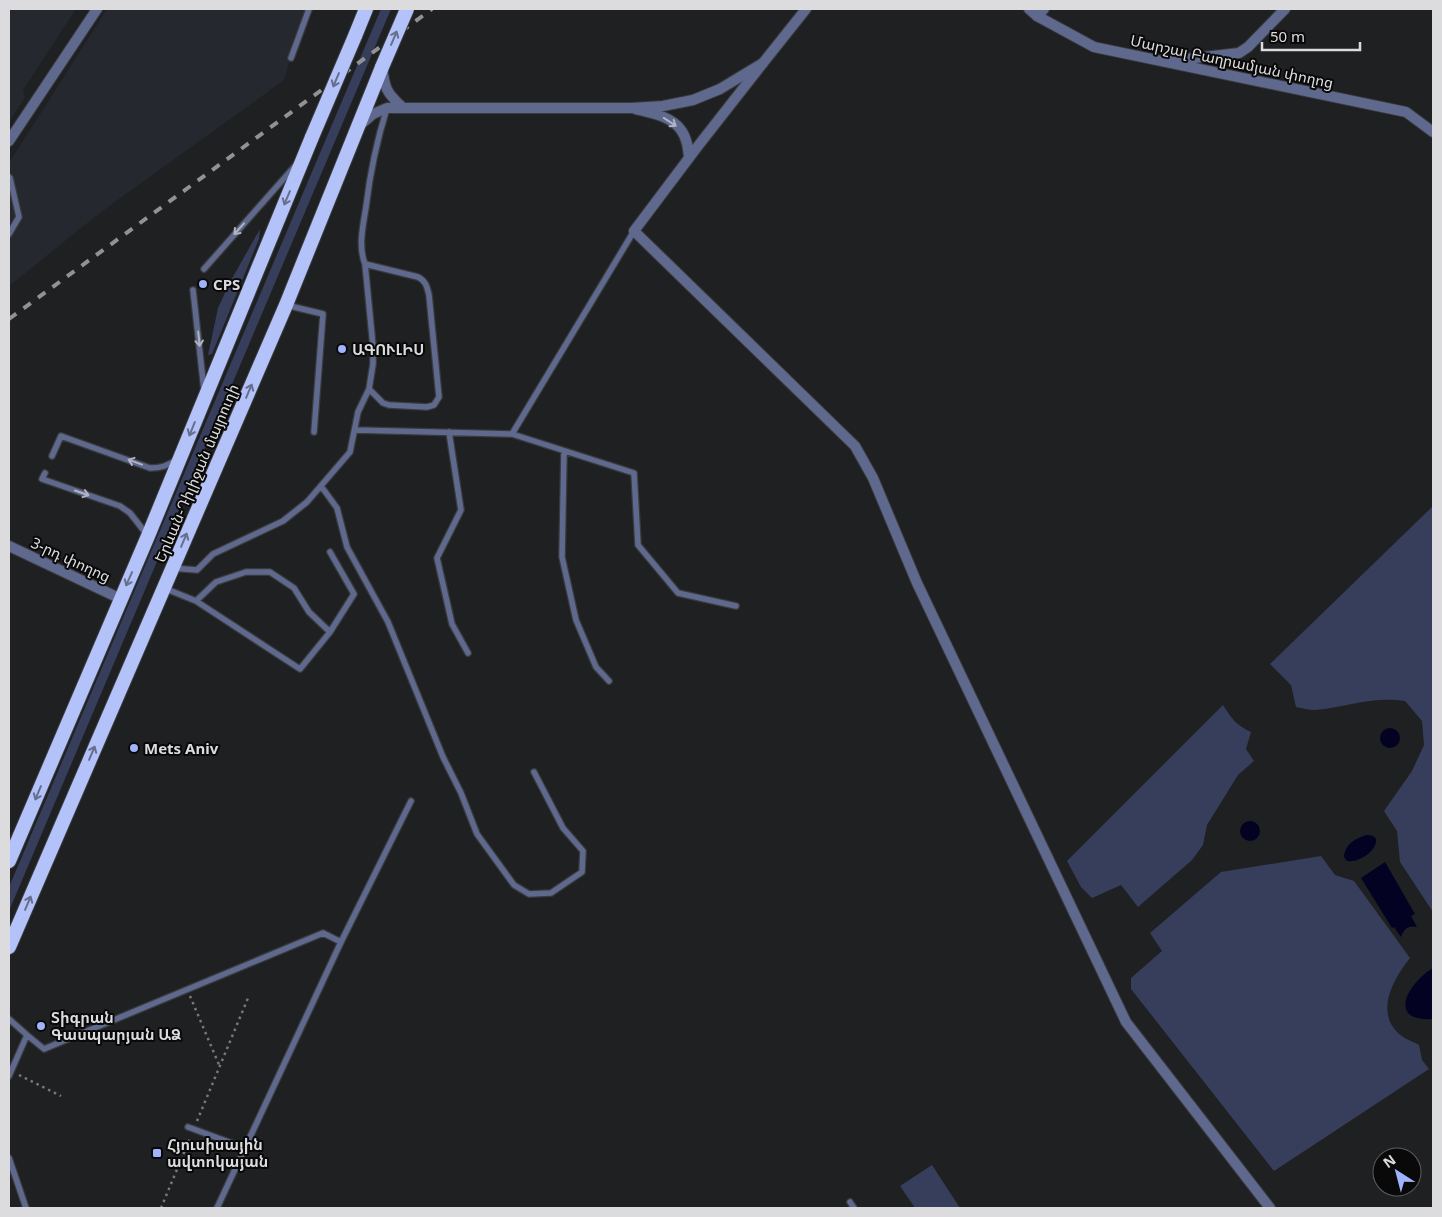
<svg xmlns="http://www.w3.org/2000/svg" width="1442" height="1217" font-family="'Noto Sans','Noto Sans Armenian',sans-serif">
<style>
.built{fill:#26282f}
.green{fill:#373e5c}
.water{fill:#030223}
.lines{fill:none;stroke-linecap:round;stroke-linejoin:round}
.service-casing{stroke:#393a3c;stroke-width:8}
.minor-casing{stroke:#393a3c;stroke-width:12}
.tertiary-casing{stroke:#393a3c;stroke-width:12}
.trunk-casing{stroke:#393a3c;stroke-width:16}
.path{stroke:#77787a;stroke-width:2.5;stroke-dasharray:2.5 4;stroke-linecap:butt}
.service{stroke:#5f688d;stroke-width:5.5}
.minor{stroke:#5f688d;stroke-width:10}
.tertiary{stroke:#5f688d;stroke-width:10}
.trunk{stroke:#b4c2fa;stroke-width:14}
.rail{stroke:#929294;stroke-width:4;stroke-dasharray:9 9;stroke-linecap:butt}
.trunk-bridge-casing{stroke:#393a3c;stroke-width:16;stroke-linecap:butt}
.trunk-bridge{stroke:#b4c2fa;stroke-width:14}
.oneway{stroke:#676f8e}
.oneway2{stroke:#b0b3c2}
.poi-dot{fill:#a0b3fd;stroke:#09090a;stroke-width:2}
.labels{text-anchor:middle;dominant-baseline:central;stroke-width:4;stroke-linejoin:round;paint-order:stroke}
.street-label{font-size:15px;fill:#dcdcde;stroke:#09090a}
.poi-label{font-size:15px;font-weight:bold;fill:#dcdcde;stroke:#09090a;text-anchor:start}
</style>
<rect width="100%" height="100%" fill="#1f2022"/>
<path class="built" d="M 9,9 L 76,9 L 23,90 L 25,97 L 9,122 Z
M 107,9 L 305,9 L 284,80 L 101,212 L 9,286 L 9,163 Z"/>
<path class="green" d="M 381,9 L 391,9 L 9,911 L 9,887 Z
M 260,229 L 259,239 L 212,354 L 208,355 L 218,308 L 230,282 Z
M 1433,506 L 1433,912 L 1400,862 L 1397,831 L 1384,811 L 1412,771 L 1424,745 L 1422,721 L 1405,701 C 1372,696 1347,707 1315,710 C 1309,710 1302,708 1296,707 L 1291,685 L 1270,664 Z
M 1223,705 C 1232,719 1236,725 1251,732 L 1246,749 L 1254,761 L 1238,775 L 1207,825 L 1203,845 L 1192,860 L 1138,907 L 1121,885 L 1092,898 L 1081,887 L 1067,861 Z
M 1321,856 L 1335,875 L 1354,881 L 1410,958 C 1394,978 1375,1011 1398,1033 C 1404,1039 1412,1041 1419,1045 L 1422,1060 L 1429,1069 L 1274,1171 L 1131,989 L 1131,978 L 1162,951 L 1150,933 L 1221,872 Z
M 932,1165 L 960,1208 L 915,1208 L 900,1186 Z"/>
<path class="water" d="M1380 738a10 10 0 1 1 20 0a10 10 0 1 1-20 0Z
M1240 831a10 10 0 1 1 20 0a10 10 0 1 1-20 0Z
M 1367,835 C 1389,835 1367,864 1347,861 L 1344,857 C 1345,844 1356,838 1367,835 Z
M 1385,862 L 1415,914 L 1411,916 L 1417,927 C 1408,925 1404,929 1401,937 L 1394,927 L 1392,928 L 1361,878 Z
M 1433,968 L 1433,1019 C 1386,1022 1408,983 1433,968 Z"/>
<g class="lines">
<defs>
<path id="service" d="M 291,58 L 309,9
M 9,177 L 10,178 L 19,217 L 9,234
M 365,264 L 418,277 C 426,281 427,287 429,295 L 439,397 L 434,405 L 427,407 L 389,405 L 383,403 L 369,389
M 204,269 L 295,166
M 193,290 L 204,390
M 286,305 L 323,314 L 314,432
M 355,430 L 512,434 L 634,231
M 449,432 L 461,510 L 437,558 L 452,624 L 468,653
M 512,434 L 634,473 L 638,545 L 678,593 L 736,606
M 564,451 L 562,557 L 576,620 L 596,667 L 609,681
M 52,456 L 61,436 L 150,468 C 161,468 167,466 176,460
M 45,473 L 42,479 L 120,506 L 130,513 L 148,536
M 321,486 L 337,508 L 347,547 L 388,622 L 443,757 L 461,793 L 477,834 L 514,885 L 529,894 L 551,893 L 582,872 L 583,851 L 563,828 L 534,772
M 172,568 L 197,570 L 213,554 L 283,521 L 307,502 L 350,452 L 358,412 L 369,389 L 373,364 L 373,346 L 365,264 C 358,246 363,226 366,207 C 370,173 377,140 387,108
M 164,588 L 196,601 L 216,582 L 246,572 L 270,572 L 294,588 L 309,612 L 330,632 L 354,594 L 330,552
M 196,601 L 300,669 L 330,632
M 9,1019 L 27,1035 L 9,1076
M 27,1035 L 44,1049 L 323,933 L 341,942
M 188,1127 L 245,1148
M 9,1158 L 26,1208
M 850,1202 L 854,1208
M 217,1208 L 341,942 L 411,801"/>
<path id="minor" d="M 1037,16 L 1044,9
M 1168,61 L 1239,53 L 1248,47 L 1285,9
M 763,63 L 698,146 L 634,231 L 855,446 L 873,478 L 917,583 L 1126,1022 L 1270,1208
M 635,109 C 651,113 671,116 681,130 C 687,138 688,148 689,157
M 9,141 L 97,9
M 9,546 L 121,599"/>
<path id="tertiary" d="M 1029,9 L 1037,16 L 1094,47 L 1406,112 L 1433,132
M 382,67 C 385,89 386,92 402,107
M 359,126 L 373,114 L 387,108 L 631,108 L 663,106 L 693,100 L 720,89 L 763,63 L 806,9"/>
<path id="trunk" d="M 355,36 L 366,9
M 9,861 L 148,536 L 312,137
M 9,947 L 286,305 L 382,67"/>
</defs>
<use href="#service" class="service-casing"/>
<use href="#minor" class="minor-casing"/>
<use href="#tertiary" class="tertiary-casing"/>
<use href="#trunk" class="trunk-casing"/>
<path class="path" d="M 190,996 L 220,1067
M 19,1075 L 61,1096
M 197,1121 L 248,998
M 161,1208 L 190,1138"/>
<use href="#service" class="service"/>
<use href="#minor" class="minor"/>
<use href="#tertiary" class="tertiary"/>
<use href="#trunk" class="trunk"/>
<path class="rail" d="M 9,319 L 432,9"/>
<defs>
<path id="trunk-bridge" d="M 382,67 L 407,9
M 312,137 L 355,36"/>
</defs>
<use href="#trunk-bridge" class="trunk-bridge-casing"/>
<use href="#trunk-bridge" class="trunk-bridge"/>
</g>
<defs><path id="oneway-shaft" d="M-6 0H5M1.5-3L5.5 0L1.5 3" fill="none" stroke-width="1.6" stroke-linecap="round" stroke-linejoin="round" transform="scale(1.25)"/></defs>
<g class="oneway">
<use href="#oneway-shaft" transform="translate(394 38) rotate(-67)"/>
<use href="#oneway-shaft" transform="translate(336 80) rotate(113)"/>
<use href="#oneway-shaft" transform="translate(287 198) rotate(113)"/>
<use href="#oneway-shaft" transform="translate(249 391) rotate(-67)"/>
<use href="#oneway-shaft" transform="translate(192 429) rotate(112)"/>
<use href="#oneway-shaft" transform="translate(184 540) rotate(-67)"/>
<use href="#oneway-shaft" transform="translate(129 579) rotate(114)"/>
<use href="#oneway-shaft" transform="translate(92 753) rotate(-67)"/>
<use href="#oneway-shaft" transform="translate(38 793) rotate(113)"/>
<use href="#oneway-shaft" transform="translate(28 903) rotate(-67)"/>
</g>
<g class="oneway2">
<use href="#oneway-shaft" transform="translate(670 122) rotate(33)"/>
<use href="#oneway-shaft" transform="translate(239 229) rotate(132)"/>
<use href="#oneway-shaft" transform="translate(199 339) rotate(84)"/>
<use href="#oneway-shaft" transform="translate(135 462) rotate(-160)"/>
<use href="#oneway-shaft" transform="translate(82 493) rotate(19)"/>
</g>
<g class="poi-dot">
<circle cx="203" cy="284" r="5"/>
<circle cx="342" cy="349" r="5"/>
<circle cx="134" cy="748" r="5"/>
<circle cx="41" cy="1026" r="5"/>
<rect x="152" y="1148" width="10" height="10" rx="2.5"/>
</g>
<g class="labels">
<g class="street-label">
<text transform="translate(1232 61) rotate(12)">Մարշալ Բաղրամյան փողոց</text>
<text transform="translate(196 473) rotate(-67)">Երևան-Դիլիջան մայրուղի</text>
<text transform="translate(71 559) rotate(25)">3-րդ փողոց</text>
</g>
<g class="poi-label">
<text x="213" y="284">CPS</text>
<text x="352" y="349">ԱԳՈՒԼԻՍ</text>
<text x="144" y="748">Mets Aniv</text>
<text x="51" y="1017">Տիգրան<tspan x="51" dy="17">Գասպարյան ԱՁ</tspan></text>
<text x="167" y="1144">Հյուսիսային<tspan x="167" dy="17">ավտոկայան</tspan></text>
</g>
</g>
<rect width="1442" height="1217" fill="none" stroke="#dcdcde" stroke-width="20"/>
<g transform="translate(1397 1172) rotate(324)"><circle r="24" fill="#09090a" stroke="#5d5d5f"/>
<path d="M0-4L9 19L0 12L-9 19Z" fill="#a0b3fd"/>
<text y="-8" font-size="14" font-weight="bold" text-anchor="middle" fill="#dcdcde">N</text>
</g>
<path d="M1262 42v8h98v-8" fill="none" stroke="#dcdcde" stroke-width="2.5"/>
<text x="1270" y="42" font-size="15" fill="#dcdcde" stroke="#09090a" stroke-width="4" paint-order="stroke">50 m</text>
</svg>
